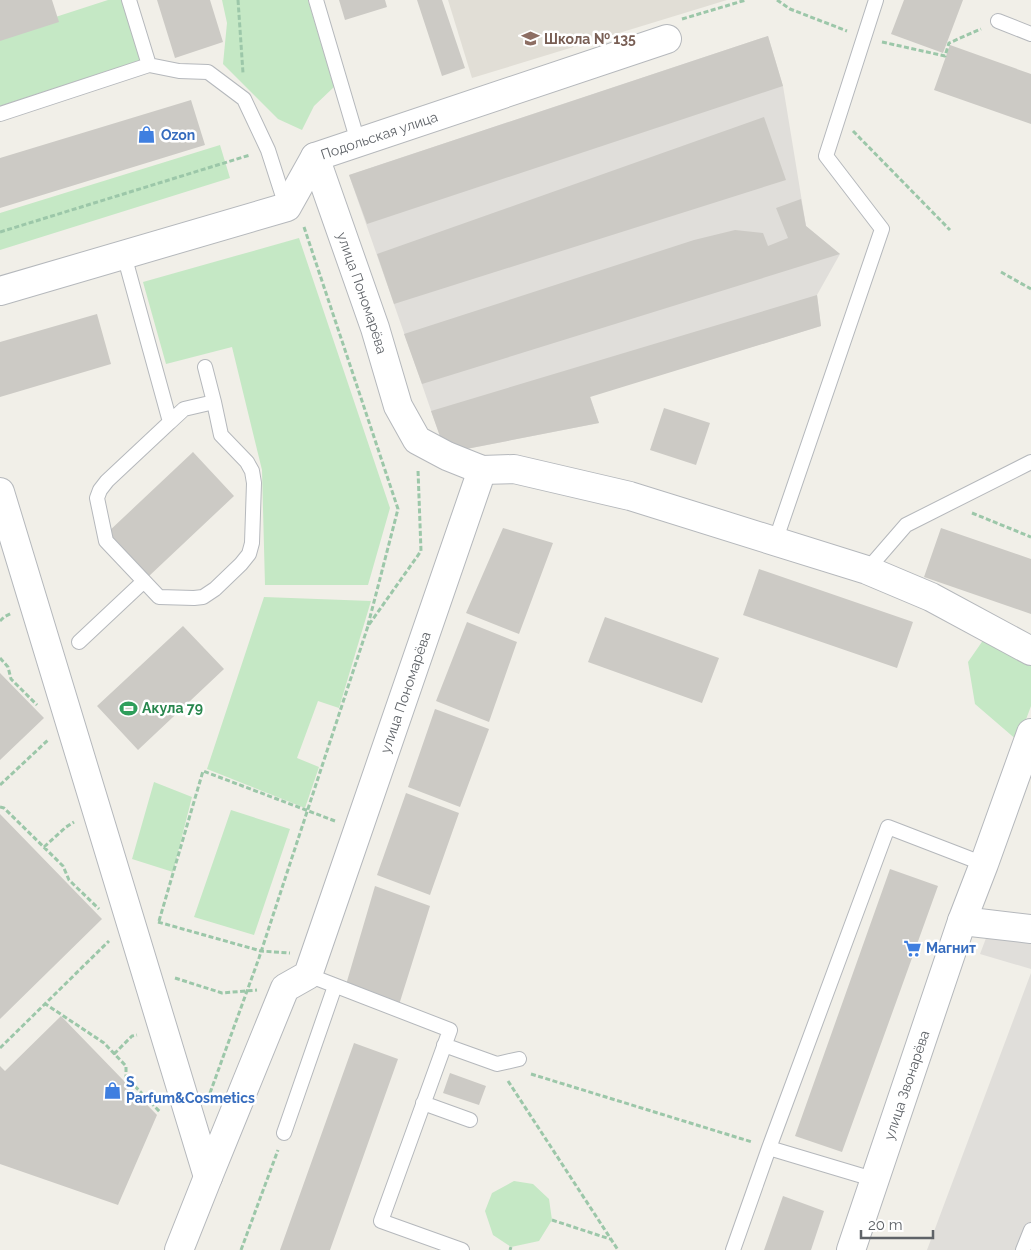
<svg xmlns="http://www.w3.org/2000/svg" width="1031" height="1250" font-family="Raleway,sans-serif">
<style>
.industrial{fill:#e0deda}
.education{fill:#e1ded6}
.green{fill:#c5e8c5}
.building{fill:#cccac5}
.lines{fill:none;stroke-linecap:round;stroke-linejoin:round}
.service-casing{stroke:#b5b8bc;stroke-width:16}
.minor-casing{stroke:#b5b8bc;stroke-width:30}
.path{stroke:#9cc7a9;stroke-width:3;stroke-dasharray:5 2.5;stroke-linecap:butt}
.service{stroke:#fff;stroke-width:14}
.minor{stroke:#fff;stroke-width:28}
.labels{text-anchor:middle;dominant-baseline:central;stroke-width:5;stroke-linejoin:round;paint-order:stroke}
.education-label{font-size:14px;font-weight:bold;fill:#785e54;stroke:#fff;text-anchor:start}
.shop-label{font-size:14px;font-weight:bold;fill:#366cbe;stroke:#fff;text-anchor:start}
.street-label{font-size:14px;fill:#5f6368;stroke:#fff}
.leisure-label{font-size:14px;font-weight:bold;fill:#27864d;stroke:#fff;text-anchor:start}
</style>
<rect width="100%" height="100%" fill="#f1efe8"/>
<path class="industrial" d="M 768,36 L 783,86 L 806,226 L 840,254 L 817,295 L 821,326 L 590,396 L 599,423 L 461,450 L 442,442 L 349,175 Z
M 988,933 L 1031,938 L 1031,969 L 980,954 Z
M 1031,973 L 1031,1250 L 927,1250 Z"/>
<path class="education" d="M 448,0 L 727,0 L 472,78 Z"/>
<path class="green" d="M 108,0 L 129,0 L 147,58 L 0,106 L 0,35 Z
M 222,0 L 308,0 L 334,87 L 314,106 L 302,130 L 278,119 L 223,64 L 227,23 Z
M 220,145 L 230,178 L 0,250 L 0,213 Z
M 299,238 L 390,508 L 368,585 L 265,585 L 262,470 L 232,347 L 166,364 L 143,282 Z
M 264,597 L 371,601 L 339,708 L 318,701 L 297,758 L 319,767 L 305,808 L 207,769 Z
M 986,636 L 1031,661 L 1031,706 L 1018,741 L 975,704 L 968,662 Z
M 154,782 L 192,797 L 173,872 L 132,859 Z
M 231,810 L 290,829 L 254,935 L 194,917 Z
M 514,1181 L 533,1184 L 549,1199 L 552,1220 L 539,1241 L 511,1247 L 493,1235 L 485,1211 L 492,1193 Z"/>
<path class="building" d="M 0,0 L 52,0 L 59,22 L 0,41 Z
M 157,0 L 210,0 L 223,42 L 175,58 Z
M 339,0 L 385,0 L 387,7 L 345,20 Z
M 417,0 L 442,0 L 465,68 L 442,76 Z
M 904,0 L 963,0 L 943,53 L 891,34 Z
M 768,36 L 783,86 L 367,224 L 349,175 Z
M 950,45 L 1031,74 L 1031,124 L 934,90 Z
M 191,100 L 205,145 L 0,208 L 0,158 Z
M 764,117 L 786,180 L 394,304 L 377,254 Z
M 801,199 L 806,226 L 840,254 L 422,384 L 404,334 L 694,240 L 735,230 L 763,233 L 768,246 L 788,238 L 776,208 Z
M 817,295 L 821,326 L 590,397 L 599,423 L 461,450 L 442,442 L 431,411 Z
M 97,314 L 111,364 L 0,397 L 0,342 Z
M 664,408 L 710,423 L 696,465 L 650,450 Z
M 193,452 L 234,496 L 148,577 L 107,533 Z
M 503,528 L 553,543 L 519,634 L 466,613 Z
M 941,528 L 1031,559 L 1031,614 L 924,577 Z
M 759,569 L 913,622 L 897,668 L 743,615 Z
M 605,617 L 719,658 L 702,703 L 588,662 Z
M 467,622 L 517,642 L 489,722 L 436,701 Z
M 183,626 L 224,669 L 138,750 L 97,706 Z
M 0,673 L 44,718 L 0,760 Z
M 435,709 L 489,729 L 460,807 L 408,787 Z
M 406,793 L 459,813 L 430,895 L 377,875 Z
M 0,814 L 102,919 L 0,1019 Z
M 890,869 L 938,886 L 842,1152 L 795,1136 Z
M 375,886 L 430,906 L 398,1008 L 345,988 Z
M 61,1016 L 157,1115 L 118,1205 L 0,1164 L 0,1066 L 5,1071 Z
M 354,1043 L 398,1059 L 330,1250 L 280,1250 Z
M 450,1073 L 486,1086 L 479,1105 L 443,1093 Z
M 783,1196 L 824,1211 L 811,1250 L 764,1250 Z"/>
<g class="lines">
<defs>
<path id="service" d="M 129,0 L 149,65
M 316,0 L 358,142
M 998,21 L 1031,34
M 0,114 L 149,65 L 179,71 L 208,72 L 244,99 L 268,150 L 286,206
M 124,255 L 170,422 L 107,481 L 100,490 L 97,498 L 106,541 L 159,597 L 194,598 L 203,597 L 215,589 L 241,564 L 249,554 L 252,543 L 254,483 L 252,471 L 247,462 L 221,435 L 214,402 L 184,409 L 170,422
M 205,367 L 214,402
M 775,542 L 882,229 L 826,156 L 876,0
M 867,570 L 906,525 L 1031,462
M 79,642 L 144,581
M 308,975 L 450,1030 L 381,1221 L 462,1250
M 444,1045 L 497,1064 L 519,1059
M 423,1103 L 470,1120
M 284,1133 L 335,986
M 769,1148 L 876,1180
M 733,1250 L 769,1148 L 888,827 L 984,864
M 1023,1250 L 1031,1230"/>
<g id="minor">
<path id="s1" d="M 315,157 L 375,328 L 398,406 L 417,440 L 447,456 L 482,470 L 514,469 L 630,496 L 867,570 L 931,597 L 1031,651"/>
<path id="s2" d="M 0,291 L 287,207 L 315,157 L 667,39"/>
<path d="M 0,492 L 208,1177"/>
<path d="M 962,921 L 1031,929"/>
<path id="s3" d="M 179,1250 L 208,1177 L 285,988 L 308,975 L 482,470"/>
<path id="s4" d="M 851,1250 L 962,921 L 984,864 L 1031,733"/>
</g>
</defs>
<use href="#service" class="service-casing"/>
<use href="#minor" class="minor-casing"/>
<path class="path" d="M 238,0 L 243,73
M 777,0 L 790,9 L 847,31
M 682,19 L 746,0
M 882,42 L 945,56 L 949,43 L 981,29
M 853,131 L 950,230
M 304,227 L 398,509 L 368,625
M 0,232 L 250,155
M 1001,272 L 1031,289
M 972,513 L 1031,537
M 0,621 L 4,617 L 12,613
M 0,658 L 8,667 L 11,679 L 37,705
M 0,785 L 48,740
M 0,807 L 4,808 L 63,866 L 69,880 L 99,909
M 44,847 L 66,827 L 74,822
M 159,921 L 203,771 L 335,821
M 158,922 L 261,951 L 290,953
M 175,978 L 222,993 L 257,990
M 44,1003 L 104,1043 L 126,1066 L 126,1077 L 160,1112
M 0,1048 L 109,941
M 114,1054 L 132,1036 L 137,1035
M 531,1074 L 752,1142
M 508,1081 L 618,1250
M 210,1093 L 259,958 L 368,626 L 421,551 L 418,470
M 552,1220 L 610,1239
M 241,1250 L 278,1150
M 510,1250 L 511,1247"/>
<use href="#service" class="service"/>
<use href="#minor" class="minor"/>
</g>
<defs>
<symbol id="school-bare" viewBox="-9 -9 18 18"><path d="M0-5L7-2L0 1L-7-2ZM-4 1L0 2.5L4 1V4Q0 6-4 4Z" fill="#8d6e63" stroke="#fff" stroke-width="2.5" paint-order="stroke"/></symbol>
<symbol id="shop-bare" viewBox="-9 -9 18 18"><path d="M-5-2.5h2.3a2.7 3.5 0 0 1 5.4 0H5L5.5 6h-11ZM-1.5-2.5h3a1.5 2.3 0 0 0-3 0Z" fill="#3f7fe0" stroke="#fff" stroke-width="2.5" paint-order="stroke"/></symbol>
<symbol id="stadium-bare" viewBox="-9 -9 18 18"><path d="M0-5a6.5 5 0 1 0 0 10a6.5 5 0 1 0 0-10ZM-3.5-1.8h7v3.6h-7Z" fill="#2e9e5b" stroke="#fff" stroke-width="2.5" paint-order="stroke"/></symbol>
<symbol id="supermarket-bare" viewBox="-9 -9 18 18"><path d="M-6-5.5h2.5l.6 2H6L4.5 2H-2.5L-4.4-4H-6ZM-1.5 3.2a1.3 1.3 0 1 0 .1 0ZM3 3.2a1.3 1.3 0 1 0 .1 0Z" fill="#3f7fe0" stroke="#fff" stroke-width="2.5" paint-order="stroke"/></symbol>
</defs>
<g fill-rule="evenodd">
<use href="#school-bare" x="518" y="26" width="25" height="25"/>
<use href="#shop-bare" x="134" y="122" width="25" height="25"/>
<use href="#stadium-bare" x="116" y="696" width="25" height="25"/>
<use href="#supermarket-bare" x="900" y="936" width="25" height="25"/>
<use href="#shop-bare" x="100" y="1078" width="25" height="25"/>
</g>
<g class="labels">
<g class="education-label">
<text x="544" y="39">Школа № 135</text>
</g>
<g class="shop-label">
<text x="161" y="135">Ozon</text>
<text x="926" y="948">Магнит</text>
<text x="126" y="1082">S<tspan x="126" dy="16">Parfum&amp;Cosmetics</tspan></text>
</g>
<g class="street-label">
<text stroke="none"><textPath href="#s2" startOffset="424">Подольская улица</textPath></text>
<text stroke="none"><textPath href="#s1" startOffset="144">улица Пономарёва</textPath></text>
<text stroke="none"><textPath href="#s3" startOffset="608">улица Пономарёва</textPath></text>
<text stroke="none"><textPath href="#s4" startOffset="174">улица Звонарёва</textPath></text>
</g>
<g class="leisure-label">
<text x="142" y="708">Акула 79</text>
</g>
</g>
<path d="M861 1230v8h72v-8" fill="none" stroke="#5f6368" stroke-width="2.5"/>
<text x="868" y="1230" font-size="15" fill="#5f6368" stroke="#ffffff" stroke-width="4" paint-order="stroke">20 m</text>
</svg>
